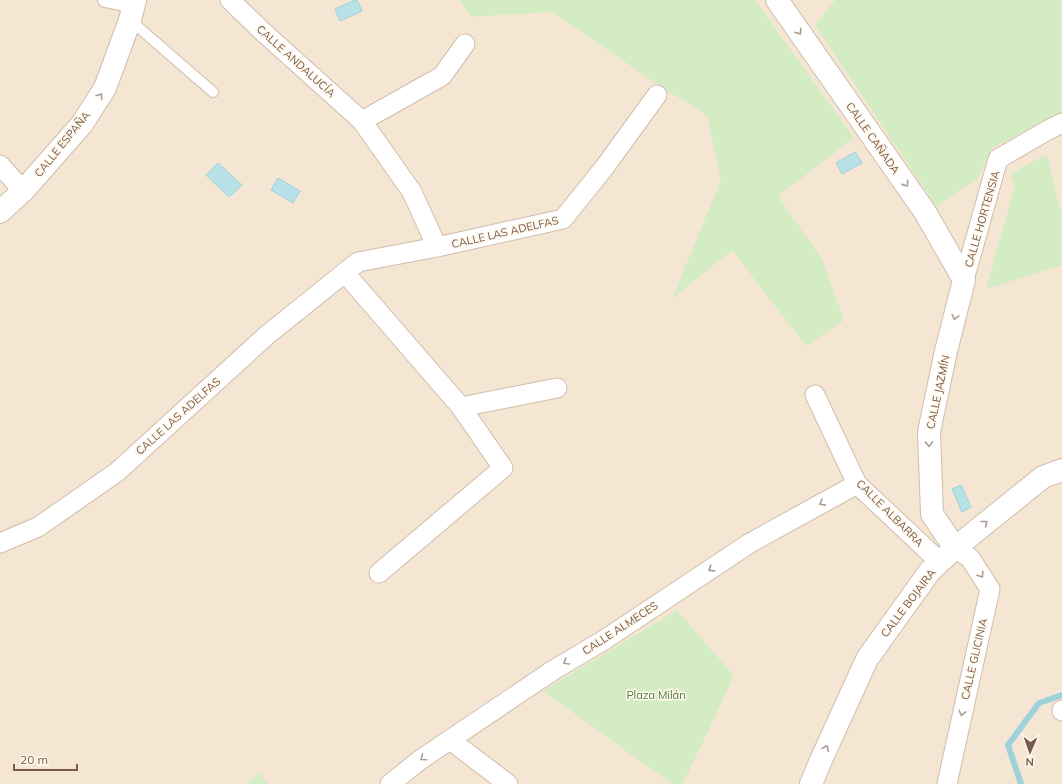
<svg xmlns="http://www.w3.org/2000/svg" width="1062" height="784" font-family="Mulish,sans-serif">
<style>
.residential{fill:#f5e6d4}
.green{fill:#d4ecc3}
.water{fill:#b9e1e8;stroke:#9fd1da}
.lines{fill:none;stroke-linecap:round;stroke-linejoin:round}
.stream{stroke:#9fd1da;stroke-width:6}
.service-casing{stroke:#d0bcab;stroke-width:12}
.pedestrian-casing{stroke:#d0bcab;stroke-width:16}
.minor-casing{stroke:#d0bcab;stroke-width:21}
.tertiary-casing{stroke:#d0bcab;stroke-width:24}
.service{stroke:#fff;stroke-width:10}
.pedestrian{stroke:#fff;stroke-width:14}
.minor{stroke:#fff;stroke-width:19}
.tertiary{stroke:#fff;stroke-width:22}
.oneway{stroke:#ae9c92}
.labels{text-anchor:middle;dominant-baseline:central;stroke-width:3;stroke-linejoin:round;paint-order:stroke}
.street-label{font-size:11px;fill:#785a49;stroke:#fff8ed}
.park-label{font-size:11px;fill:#4f793e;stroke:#fff8ed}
</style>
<rect width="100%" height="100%" fill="#fdf4e6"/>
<path class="residential" d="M 0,0 L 1062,0 L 1062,784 L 0,784 Z"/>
<path class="green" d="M 460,0 L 755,0 L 854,138 L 778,196 L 822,259 L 844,320 L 806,346 L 732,250 L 672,299 L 721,180 L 707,115 L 669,92 L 552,12 L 471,17 Z
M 835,0 L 1062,0 L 1062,114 L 992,148 L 978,178 L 936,206 L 815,25 Z
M 1047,154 L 1062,218 L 1062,259 L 1059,261 L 1062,265 L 986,289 L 1015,185 L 1010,174 Z
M 677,610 L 734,676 L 683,784 L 672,784 L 543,691 Z
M 259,773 L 268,784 L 246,784 Z"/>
<path class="water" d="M 355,0 L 357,0 L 362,11 L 340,21 L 335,9 Z
M 855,152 L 862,163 L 842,174 L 836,163 Z
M 218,163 L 242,185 L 229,197 L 206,175 Z
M 278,178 L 300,191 L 293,203 L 271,190 Z
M 961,485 L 971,507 L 962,512 L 952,489 Z"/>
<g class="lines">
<path class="stream" d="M 1021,784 L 1008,745 L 1039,703 L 1062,695"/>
<defs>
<path id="service" d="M 130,20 L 213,92"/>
<path id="pedestrian" d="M 105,0 L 134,6"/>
<path id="minor" d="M 230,0 L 262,31 L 362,121 L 412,192 L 437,247
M 362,121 L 442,76 L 465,44
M 0,165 L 23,191
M 345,273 L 461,407 L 503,468 L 379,573
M 964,280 L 998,159 L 1048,130 L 1062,123
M 815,395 L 857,484 L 940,562
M 461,407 L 557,388
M 0,543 L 38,527 L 117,472 L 267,335 L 358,262 L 437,247 L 563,219 L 604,168 L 657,95
M 1062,710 L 1062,711
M 450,740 L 508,784
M 390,784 L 420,760 L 552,671 L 604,640 L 750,543 L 857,484
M 947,784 L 990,589 L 970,558 L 955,548"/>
<path id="tertiary" d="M 777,0 L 925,212 L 964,280 L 946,351 L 929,432 L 932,514 L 955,548
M 0,212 L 23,191 L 82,124 L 105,88 L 130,20 L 135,0
M 811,784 L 821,760 L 867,659 L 930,571 L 955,548 L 1043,477 L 1062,470"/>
</defs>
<use href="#service" class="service-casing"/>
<use href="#pedestrian" class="pedestrian-casing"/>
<use href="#minor" class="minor-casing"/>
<use href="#tertiary" class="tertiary-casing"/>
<use href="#service" class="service"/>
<use href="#pedestrian" class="pedestrian"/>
<use href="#minor" class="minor"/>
<use href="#tertiary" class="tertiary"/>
</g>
<defs><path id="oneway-chevron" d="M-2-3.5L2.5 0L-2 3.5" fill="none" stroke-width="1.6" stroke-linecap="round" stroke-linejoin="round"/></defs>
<g class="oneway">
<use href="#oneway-chevron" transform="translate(799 32) rotate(55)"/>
<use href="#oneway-chevron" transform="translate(100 96) rotate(-57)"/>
<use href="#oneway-chevron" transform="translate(906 184) rotate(55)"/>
<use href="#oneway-chevron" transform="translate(955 317) rotate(104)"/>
<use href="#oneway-chevron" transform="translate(929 444) rotate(88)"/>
<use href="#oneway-chevron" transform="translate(822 503) rotate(151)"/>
<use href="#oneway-chevron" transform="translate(985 523) rotate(-39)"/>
<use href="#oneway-chevron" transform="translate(711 569) rotate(147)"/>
<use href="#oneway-chevron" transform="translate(981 575) rotate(57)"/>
<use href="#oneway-chevron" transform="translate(566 662) rotate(149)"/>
<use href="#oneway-chevron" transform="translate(962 713) rotate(103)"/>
<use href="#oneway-chevron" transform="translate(826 748) rotate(-66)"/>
<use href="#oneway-chevron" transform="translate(423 758) rotate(145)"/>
</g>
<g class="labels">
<g class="street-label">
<text transform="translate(296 61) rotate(42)">CALLE ANDALUCÍA</text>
<text transform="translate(873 138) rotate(55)">CALLE CAÑADA</text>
<text transform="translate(62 144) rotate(-51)">CALLE ESPAÑA</text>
<text transform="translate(982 219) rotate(-74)">CALLE HORTENSIA</text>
<text transform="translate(505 232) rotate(-13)">CALLE LAS ADELFAS</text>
<text transform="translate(938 392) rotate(-78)">CALLE JAZMÍN</text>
<text transform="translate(178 416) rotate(-42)">CALLE LAS ADELFAS</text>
<text transform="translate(890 513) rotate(45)">CALLE ALBARRA</text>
<text transform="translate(908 603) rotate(-53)">CALLE BOJAIRA</text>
<text transform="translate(620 628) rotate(-33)">CALLE ALMECES</text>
<text transform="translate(974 659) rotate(-77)">CALLE GLICINIA</text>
</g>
<g class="park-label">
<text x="656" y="695">Plaza Milán</text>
</g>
</g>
<g transform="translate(1030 752) rotate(182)" stroke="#fff8ed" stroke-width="3" paint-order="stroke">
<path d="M0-3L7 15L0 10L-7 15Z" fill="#785a49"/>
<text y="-6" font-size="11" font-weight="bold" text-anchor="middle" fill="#785a49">N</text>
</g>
<path d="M14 764v6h63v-6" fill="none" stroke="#785a49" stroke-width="2"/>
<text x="20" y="764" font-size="12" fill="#785a49" stroke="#fff8ed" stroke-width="3" paint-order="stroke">20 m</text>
</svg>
